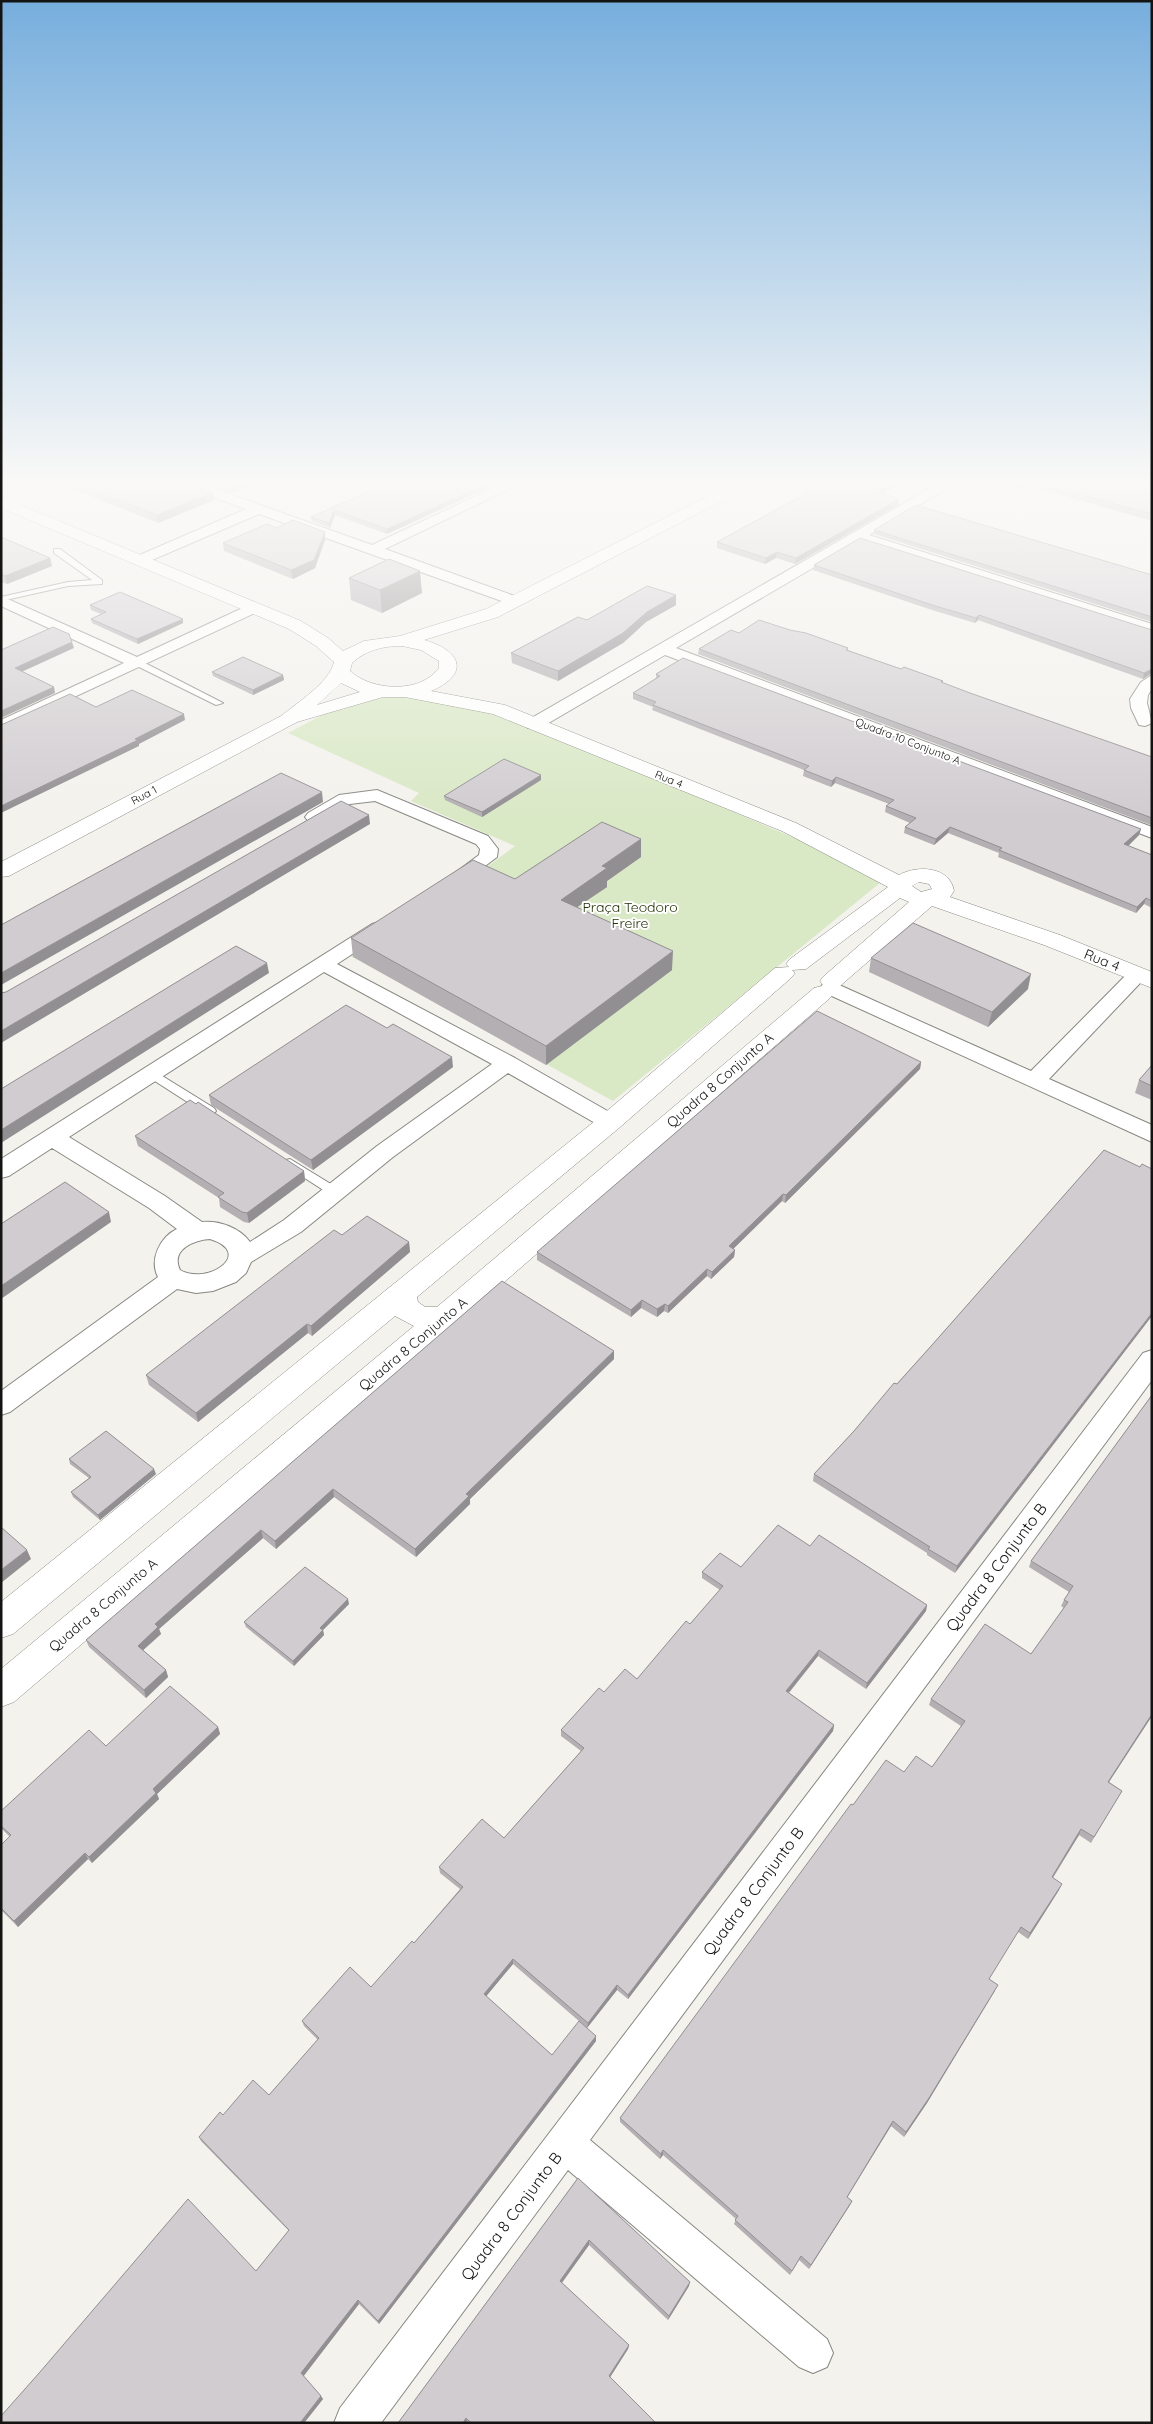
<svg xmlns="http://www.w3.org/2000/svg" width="1153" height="2424" font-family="Quicksand,sans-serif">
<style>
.green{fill:#d9e8c5}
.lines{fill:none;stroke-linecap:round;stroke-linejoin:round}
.lane-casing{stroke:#878782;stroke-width:2}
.street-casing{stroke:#878782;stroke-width:2}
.secondary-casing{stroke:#878782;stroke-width:1}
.lane{fill:#fff;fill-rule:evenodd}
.street{fill:#fff;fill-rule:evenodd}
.secondary{fill:#fff;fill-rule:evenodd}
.wall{fill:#b3afb3}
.shaded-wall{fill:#928f92}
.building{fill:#d0ccd0;stroke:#928f92}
.labels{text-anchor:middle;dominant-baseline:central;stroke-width:4;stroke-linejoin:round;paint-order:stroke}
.far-street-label{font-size:11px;fill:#141412;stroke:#fff}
.park-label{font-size:14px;fill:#223005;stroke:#fff}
.street-label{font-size:14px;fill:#141412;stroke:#fff}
.near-street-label{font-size:16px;fill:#141412;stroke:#fff}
</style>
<rect width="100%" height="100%" fill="#f3f2ed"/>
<path class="green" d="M 398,695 L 488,708 L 825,851 L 881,882 L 613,1101 L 349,955 L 484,869 L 515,846 L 411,801 L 419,793 L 288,733 L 328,712 L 353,703 Z"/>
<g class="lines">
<defs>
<path id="lane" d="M 54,549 L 60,549 L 102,580 L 102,584 L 68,586 L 1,601 L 1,597 L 68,582 L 92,580 L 54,553 Z
M 135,661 L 141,661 L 223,703 L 216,705 L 135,665 Z
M 151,1069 L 214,1108 L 216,1111 L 214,1114 L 206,1114 L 147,1076 L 145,1073 L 147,1070 Z
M 290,1159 L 339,1189 L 341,1192 L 339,1195 L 331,1195 L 286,1166 L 284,1163 L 286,1160 Z"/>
<path id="street" d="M 171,480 L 190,480 L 372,545 L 510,480 L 528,480 L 385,549 L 520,598 L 522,601 L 515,605 L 510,604 L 259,514 L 145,563 L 135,563 L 133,560 L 135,557 L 246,509 L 173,483 Z
M 905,480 L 926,480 L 939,483 L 945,480 L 961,480 L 869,535 L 1152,624 L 1152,634 L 859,541 L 676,648 L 1152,827 L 1152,838 L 665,655 L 540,728 L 528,728 L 526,724 L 528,720 L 929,489 L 907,483 Z
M 1,596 L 137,657 L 249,605 L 259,605 L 262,608 L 259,611 L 1,731 L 1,720 L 124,663 L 1,606 Z
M 1152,675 L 1152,689 L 1148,695 L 1147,703 L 1152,723 L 1145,726 L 1139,725 L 1131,708 L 1130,699 L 1141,682 Z
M 377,790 L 488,836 L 498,849 L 497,857 L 460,885 L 446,885 L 444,881 L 479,855 L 480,849 L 476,844 L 375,801 L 350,804 L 314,822 L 308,821 L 305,817 L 308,813 L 339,795 Z
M 379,922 L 386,924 L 389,928 L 386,932 L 337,964 L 515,1058 L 618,1117 L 621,1122 L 618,1127 L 610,1130 L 602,1127 L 508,1073 L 393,1157 L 301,1232 L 251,1262 L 246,1273 L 236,1282 L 213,1291 L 196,1293 L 177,1289 L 10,1412 L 1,1415 L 1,1391 L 158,1277 C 149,1260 160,1237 177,1229 L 149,1208 L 52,1148 L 9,1176 L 1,1178 L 1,1159 L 372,924 ZM 324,972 L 492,1064 L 377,1146 L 284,1220 L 250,1242 C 240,1228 219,1220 202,1222 L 165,1196 L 69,1137 ZM 210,1239 C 255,1253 208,1286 180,1270 C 170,1249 195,1240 210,1239 Z
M 1137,969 L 1144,971 L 1147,975 L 1144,979 L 1049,1079 L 1152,1125 L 1152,1142 L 823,992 L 820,988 L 823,984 L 830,982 L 837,984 L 1031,1071 L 1130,971 Z
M 1152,1350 L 1152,1380 L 590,2140 L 827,2339 L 833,2353 L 827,2367 L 813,2373 L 799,2367 L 568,2170 L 381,2423 L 334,2423 L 340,2408 L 1143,1353 Z"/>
<path id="secondary" d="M 740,480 L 760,480 L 757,483 L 498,617 L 424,640 C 461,650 471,674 431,691 L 505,705 L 796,823 L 899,875 C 917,865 950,866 954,891 L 950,897 L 1060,935 L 1152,972 L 1152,988 L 1044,945 L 932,906 L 840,986 L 832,988 L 824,986 L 820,981 L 824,976 L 909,902 L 900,898 L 806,969 L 792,970 L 795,973 L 791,978 L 619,1128 L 417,1297 L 418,1302 L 425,1307 L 437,1307 L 814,988 L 822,986 L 830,988 L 834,993 L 830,998 L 455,1325 L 14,1702 L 1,1707 L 1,1669 L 414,1326 L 395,1316 L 13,1634 L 1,1638 L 1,1602 L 601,1116 L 775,968 L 789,967 L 786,964 L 790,959 L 888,887 L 782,831 L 493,714 L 405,697 L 383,697 L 297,722 L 9,876 L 1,877 L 1,862 L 281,716 C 297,703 330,682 334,662 L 316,646 L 289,629 L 1,508 L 1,497 L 301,621 L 328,638 L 343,651 L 364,641 L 400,636 L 486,609 ZM 402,646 L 421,650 L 439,661 L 439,668 C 420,694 372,691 350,671 L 352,663 C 366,650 383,646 402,646 ZM 341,683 L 360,692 L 317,705 ZM 919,882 L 929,884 L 932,889 L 921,892 L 912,886 Z"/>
</defs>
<use href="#lane" class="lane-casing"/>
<use href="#street" class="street-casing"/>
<use href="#secondary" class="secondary-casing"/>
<use href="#lane" class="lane"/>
<use href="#street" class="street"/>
<use href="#secondary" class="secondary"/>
</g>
<path class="wall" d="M 50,480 L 179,480 L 213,492 L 214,500 L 158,523 Z
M 195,480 L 263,480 L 231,493 Z
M 395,480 L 387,534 L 335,515 L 330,528 L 312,521 L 311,517 Z
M 831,480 L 904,480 L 904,481 L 883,494 L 899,499 L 898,505 L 795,564 L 776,558 L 765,564 L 717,548 L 717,542 Z
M 988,480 L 1145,480 L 1152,481 L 1152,521 L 1027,485 L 1021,489 Z
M 276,528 L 325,540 L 315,568 L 293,579 L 224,551 L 223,543 Z
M 874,530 L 1152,575 L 1152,622 L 874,534 Z
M 1,537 L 50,558 L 52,566 L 7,584 L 1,582 Z
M 860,538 L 1152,673 L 1143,679 L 978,620 L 975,623 L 932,610 L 813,570 L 814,565 Z
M 349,578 L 422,593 L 382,613 L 351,600 Z
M 676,595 L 676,605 L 646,622 L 623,643 L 558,681 L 512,663 L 511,653 L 587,620 Z
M 90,605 L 183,623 L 138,644 L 92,623 L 91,619 L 101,614 L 91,610 Z
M 790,630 L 848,648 L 848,650 L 901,669 L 943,681 L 943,683 L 970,693 L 1152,757 L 1152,824 L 1151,825 L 698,654 L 699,649 L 739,633 Z
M 212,672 L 283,675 L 284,680 L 253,695 L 213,676 Z
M 656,674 L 1141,829 L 1139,835 L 1128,846 L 1152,855 L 1152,908 L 1144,904 L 1136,913 L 998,857 L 999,853 L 948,833 L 934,845 L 904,833 L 905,827 L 910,823 L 885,812 L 886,806 L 889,804 L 835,783 L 831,787 L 803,776 L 804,770 L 652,710 L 653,707 L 633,699 L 633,693 L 656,678 Z
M 541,780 L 482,817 L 445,800 L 444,796 Z
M 641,857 L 607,881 L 607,887 L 577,907 L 672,970 L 546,1065 L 353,957 L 351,938 L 515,879 Z
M 871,958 L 1028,989 L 988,1027 L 869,972 Z
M 921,1062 L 920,1069 L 785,1203 L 782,1201 L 733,1249 L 735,1250 L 734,1257 L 711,1279 L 707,1276 L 668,1313 L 664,1311 L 657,1317 L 641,1308 L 631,1317 L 537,1260 L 537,1252 Z
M 1152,1065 L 1152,1100 L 1135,1093 L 1139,1080 Z
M 453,1067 L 313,1170 L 211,1105 L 209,1095 Z
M 135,1136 L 304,1171 L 305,1181 L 249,1223 L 244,1222 L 220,1207 L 219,1198 L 138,1146 Z
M 1104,1150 L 955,1573 L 927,1555 L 927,1553 L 813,1481 L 814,1474 L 854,1431 L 932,1345 Z
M 342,1235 L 409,1242 L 410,1252 L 312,1336 L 308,1333 L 198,1422 L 149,1385 L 146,1375 Z
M 502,1281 L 614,1359 L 470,1499 L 470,1504 L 416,1557 L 334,1497 L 276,1549 L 263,1538 L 159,1629 L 161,1634 L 143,1650 L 166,1670 L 168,1677 L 146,1698 L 89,1647 L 86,1640 Z
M 1152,1395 L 1152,1716 L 1109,1782 L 1122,1791 L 1091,1843 L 1079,1835 L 1053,1878 L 1059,1890 L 1028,1939 L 1018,1932 L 989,1979 L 995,1991 L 927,2103 L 904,2137 L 891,2126 L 847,2197 L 852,2201 L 850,2205 L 809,2269 L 799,2260 L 790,2275 L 734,2224 L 736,2219 L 663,2155 L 660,2159 L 620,2122 L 620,2118 L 853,1805 L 904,1772 L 932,1767 L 961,1726 L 929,1705 L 931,1699 L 1031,1654 L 1064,1608 L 1061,1606 L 1064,1600 L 1069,1592 L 1029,1567 L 1031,1561 Z
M 69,1459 L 156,1474 L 100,1520 L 73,1497 L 71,1492 L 89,1478 L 70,1464 Z
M 810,1546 L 927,1605 L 926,1611 L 866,1689 L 818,1656 L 789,1693 L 834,1725 L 833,1731 L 628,1999 L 617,1990 L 587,2028 L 513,1964 L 486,1996 L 552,2055 L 596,2041 L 379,2324 L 359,2304 L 303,2376 L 323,2399 L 304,2423 L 1,2423 L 256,2271 L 289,2231 L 201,2141 L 199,2137 L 223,2115 L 269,2095 L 318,2040 L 304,2026 L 302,2021 L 371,1987 L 414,1943 L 460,1889 L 440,1873 L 439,1867 L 504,1838 L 581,1751 L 561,1736 L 561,1730 L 604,1692 L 637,1679 L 690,1624 L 720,1590 L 702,1578 L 702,1572 L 741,1567 Z
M 349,1604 L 323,1630 L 324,1635 L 294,1666 L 246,1627 L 244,1622 Z
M 218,1727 L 220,1734 L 157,1794 L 159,1799 L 92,1863 L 88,1859 L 18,1927 L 1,1910 L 1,1845 L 10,1837 L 1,1828 L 1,1811 L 106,1746 Z
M 578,2178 L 689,2286 L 668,2320 L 589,2245 L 562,2283 L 629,2345 L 628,2349 L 610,2377 L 656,2423 L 468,2423 L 467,2421 L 466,2423 L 398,2423 Z"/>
<path class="shaded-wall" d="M 243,480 L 263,480 L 231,493 L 230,485 Z
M 495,480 L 505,480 L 387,534 L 387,529 Z
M 897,480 L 904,480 L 904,481 L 876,498 L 877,492 Z
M 1028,480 L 1027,485 L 1021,489 L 1022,484 Z
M 213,492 L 214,500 L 158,523 L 157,515 Z
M 899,499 L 898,505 L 795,564 L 796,558 Z
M 334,510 L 335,515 L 330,528 L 329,523 Z
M 325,532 L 325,540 L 315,568 L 293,579 L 291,570 Z
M 777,552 L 776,558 L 765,564 L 766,558 Z
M 50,558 L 52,566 L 7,584 L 5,576 Z
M 420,571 L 422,593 L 382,613 L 380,590 Z
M 676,595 L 676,605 L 646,622 L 623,643 L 558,681 L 558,671 L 647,612 Z
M 979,615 L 978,620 L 975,623 L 976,618 Z
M 183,619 L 183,623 L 138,644 L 137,639 Z
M 72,642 L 74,648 L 17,674 L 15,668 Z
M 1152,669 L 1152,673 L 1143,679 L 1144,673 Z
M 283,675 L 284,680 L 253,695 L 253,690 Z
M 54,687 L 55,693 L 1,718 L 1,711 Z
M 184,714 L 185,720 L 139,744 L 139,746 L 1,813 L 1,806 Z
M 541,775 L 541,780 L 482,817 L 482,812 Z
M 836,777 L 835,783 L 831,787 L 832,781 Z
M 322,792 L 323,802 L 1,985 L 1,973 Z
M 369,815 L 370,824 L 1,1043 L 1,1031 Z
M 950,827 L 948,833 L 934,845 L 936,839 Z
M 1141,829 L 1139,835 L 1123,851 L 1124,844 Z
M 641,839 L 641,857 L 607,881 L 607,887 L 561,918 L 561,900 L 602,866 Z
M 1146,898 L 1144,904 L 1136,913 L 1137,907 Z
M 673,951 L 672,970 L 546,1065 L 546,1046 Z
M 267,963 L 269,973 L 1,1143 L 1,1130 Z
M 1031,974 L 1028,989 L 988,1027 L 992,1012 Z
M 452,1057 L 453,1067 L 313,1170 L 311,1160 Z
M 921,1062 L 920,1069 L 785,1203 L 786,1195 Z
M 304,1171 L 305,1181 L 249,1223 L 247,1213 Z
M 783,1194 L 782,1201 L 728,1254 L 729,1246 Z
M 109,1212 L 111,1222 L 1,1299 L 1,1286 Z
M 409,1242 L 410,1252 L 312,1336 L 311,1326 Z
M 735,1250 L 734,1257 L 711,1279 L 712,1272 Z
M 707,1269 L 707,1276 L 668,1313 L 668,1306 Z
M 642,1300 L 641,1308 L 631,1317 L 631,1310 Z
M 665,1304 L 664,1311 L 657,1317 L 657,1309 Z
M 1152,1313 L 1152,1316 L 955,1573 L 957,1566 Z
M 307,1324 L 308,1333 L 198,1422 L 196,1413 Z
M 614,1351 L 614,1359 L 470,1499 L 470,1504 L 416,1557 L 415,1549 L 466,1494 Z
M 154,1469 L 156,1474 L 100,1520 L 98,1515 Z
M 333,1489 L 334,1497 L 276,1549 L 275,1541 Z
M 261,1530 L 263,1538 L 159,1629 L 161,1634 L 140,1653 L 138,1646 L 155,1624 Z
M 27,1550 L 31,1559 L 1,1583 L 1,1570 Z
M 348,1599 L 349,1604 L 323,1630 L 324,1635 L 294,1666 L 293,1661 L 320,1628 Z
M 927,1605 L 926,1611 L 866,1689 L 867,1683 Z
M 819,1650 L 818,1656 L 785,1697 L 786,1691 Z
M 166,1670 L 168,1677 L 146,1698 L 144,1690 Z
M 1152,1714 L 1152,1716 L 1105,1788 L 1108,1782 Z
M 834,1725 L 833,1731 L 628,1999 L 628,1995 Z
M 218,1727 L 220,1734 L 157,1794 L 159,1799 L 92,1863 L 89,1857 L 153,1789 Z
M 1081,1829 L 1079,1835 L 1049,1883 L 1052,1877 Z
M 85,1853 L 88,1859 L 18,1927 L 14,1921 Z
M 1062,1884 L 1059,1890 L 1028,1939 L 1030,1933 Z
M 513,1959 L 513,1964 L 484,1999 L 484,1994 Z
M 617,1985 L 617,1990 L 587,2028 L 588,2023 Z
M 998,1985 L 927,2103 L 904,2137 L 906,2132 Z
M 596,2036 L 596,2041 L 379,2324 L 378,2321 Z
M 893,2121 L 891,2126 L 845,2201 L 847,2197 Z
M 663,2150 L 663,2155 L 660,2159 L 661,2154 Z
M 852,2201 L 850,2205 L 809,2269 L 811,2265 Z
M 589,2240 L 589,2245 L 560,2285 L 560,2281 Z
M 690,2282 L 689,2286 L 668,2320 L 669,2316 Z
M 358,2300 L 359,2304 L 303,2377 L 301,2373 Z
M 629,2345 L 628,2349 L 609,2379 L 609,2376 Z
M 321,2396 L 323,2399 L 304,2423 L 300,2423 Z
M 466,2418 L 467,2421 L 466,2423 L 463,2423 Z"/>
<path class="building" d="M 68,480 L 179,480 L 213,492 L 157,515 Z
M 216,480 L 243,480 L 230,485 Z
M 395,480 L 495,480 L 387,529 L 334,510 L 329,523 L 311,517 Z
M 831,480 L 897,480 L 877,492 L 899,499 L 796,558 L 777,552 L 766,558 L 717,542 Z
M 1009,480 L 1028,480 L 1022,484 Z
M 1029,480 L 1145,480 L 1152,481 L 1152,514 Z
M 916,505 L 1152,575 L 1152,617 L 874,530 Z
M 293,520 L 325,532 L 314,560 L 291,570 L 223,543 L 267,524 L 276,528 Z
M 1,537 L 50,558 L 5,576 L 1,574 Z
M 860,538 L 1152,630 L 1152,669 L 1144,673 L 979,615 L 976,618 L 932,605 L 814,565 Z
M 389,559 L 420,571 L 380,590 L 349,578 Z
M 647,586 L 676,595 L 647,612 L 623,633 L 558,671 L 511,653 L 578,617 L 587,620 Z
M 120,592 L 183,619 L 137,639 L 91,619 L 106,612 L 90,605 Z
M 759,620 L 790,630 L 806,633 L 848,648 L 846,650 L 901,669 L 904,667 L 943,681 L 941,682 L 970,693 L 1152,757 L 1152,818 L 699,649 L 731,630 L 739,633 Z
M 53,627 L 69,634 L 72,642 L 15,668 L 54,687 L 1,711 L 1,650 Z
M 243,657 L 283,675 L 253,690 L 212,672 Z
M 683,658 L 1141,829 L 1124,844 L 1152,855 L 1152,901 L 1146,898 L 1137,907 L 999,850 L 1002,848 L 950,827 L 936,839 L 905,827 L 916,818 L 886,806 L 894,800 L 836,777 L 832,781 L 804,770 L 809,766 L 653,705 L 656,702 L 633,693 L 660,676 L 656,674 Z
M 132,690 L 184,714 L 135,739 L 138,740 L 1,806 L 1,725 L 70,694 L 96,707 Z
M 504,759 L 541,775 L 482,812 L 444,796 Z
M 281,773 L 322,792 L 1,973 L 1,925 Z
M 341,801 L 369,815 L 1,1031 L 1,993 L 6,992 Z
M 602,822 L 641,839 L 602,866 L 607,868 L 561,900 L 673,951 L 546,1046 L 351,938 L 473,860 L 515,879 Z
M 913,923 L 1031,974 L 992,1012 L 871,958 Z
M 236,946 L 267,963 L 1,1130 L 1,1089 Z
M 346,1005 L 387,1028 L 393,1024 L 452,1057 L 311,1160 L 209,1095 Z
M 817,1011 L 921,1062 L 786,1195 L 783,1194 L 729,1246 L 735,1250 L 712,1272 L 707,1269 L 668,1306 L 665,1304 L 657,1309 L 642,1300 L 631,1310 L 537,1252 Z
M 1152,1065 L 1152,1086 L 1139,1080 Z
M 190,1100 L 196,1104 L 198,1102 L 304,1171 L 247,1213 L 242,1212 L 218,1197 L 224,1193 L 135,1136 Z
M 1104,1150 L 1140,1167 L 1142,1164 L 1152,1169 L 1152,1313 L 957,1566 L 928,1549 L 930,1547 L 814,1474 L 854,1431 L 894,1383 L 897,1384 L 932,1345 Z
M 65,1182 L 109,1212 L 1,1286 L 1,1224 Z
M 367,1216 L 409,1242 L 311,1326 L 307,1324 L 196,1413 L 146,1375 L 334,1230 L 342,1235 Z
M 502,1281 L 614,1351 L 466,1494 L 469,1496 L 415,1549 L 333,1489 L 275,1541 L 261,1530 L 155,1624 L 158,1627 L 138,1646 L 166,1670 L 144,1690 L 86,1640 Z
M 1152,1395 L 1152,1714 L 1108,1782 L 1122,1791 L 1094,1837 L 1081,1829 L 1052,1877 L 1062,1884 L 1030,1933 L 1021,1927 L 989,1979 L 998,1985 L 929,2098 L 906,2132 L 893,2121 L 847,2197 L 852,2201 L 811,2265 L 801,2256 L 792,2271 L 735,2220 L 738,2216 L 663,2150 L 661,2154 L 620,2118 L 851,1804 L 853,1805 L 886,1760 L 904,1772 L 916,1756 L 932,1767 L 965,1721 L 931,1699 L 985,1624 L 1031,1654 L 1068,1602 L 1064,1600 L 1073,1586 L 1031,1561 Z
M 106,1431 L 154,1469 L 98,1515 L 71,1492 L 91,1477 L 69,1459 Z
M 778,1525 L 810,1546 L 819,1535 L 927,1605 L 867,1683 L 819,1650 L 786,1691 L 834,1725 L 628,1995 L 617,1985 L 588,2023 L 513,1959 L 484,1994 L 552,2055 L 579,2021 L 596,2036 L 378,2321 L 358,2300 L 301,2373 L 321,2396 L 300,2423 L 1,2423 L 1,2416 L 40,2372 L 188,2199 L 256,2271 L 289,2230 L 199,2137 L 220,2112 L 223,2115 L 253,2080 L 269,2095 L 319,2038 L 302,2021 L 350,1967 L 371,1987 L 412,1941 L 414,1943 L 463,1887 L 439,1867 L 482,1819 L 504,1838 L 584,1748 L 561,1730 L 599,1688 L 604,1692 L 625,1669 L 637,1679 L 686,1621 L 690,1624 L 723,1586 L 702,1572 L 720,1553 L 741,1567 Z
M 1,1527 L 27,1550 L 1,1570 Z
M 305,1567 L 348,1599 L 320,1628 L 323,1630 L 293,1661 L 244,1622 Z
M 170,1686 L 218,1727 L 153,1789 L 156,1793 L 89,1857 L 85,1853 L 14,1921 L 1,1908 L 1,1845 L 11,1835 L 1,1826 L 1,1811 L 89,1730 L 106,1746 Z
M 578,2178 L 690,2282 L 669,2316 L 589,2240 L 560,2281 L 629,2345 L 609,2376 L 656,2423 L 471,2423 L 466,2418 L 463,2423 L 398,2423 Z"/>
<linearGradient id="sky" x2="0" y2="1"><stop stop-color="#77aedd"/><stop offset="0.59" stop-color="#faf9f7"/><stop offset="1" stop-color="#faf9f7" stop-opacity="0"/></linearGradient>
<rect width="1153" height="819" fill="url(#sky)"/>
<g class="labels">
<g class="far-street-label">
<text transform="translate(908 741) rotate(21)">Quadra 10 Conjunto A</text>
<text transform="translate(669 779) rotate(22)">Rua 4</text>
<text transform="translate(144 795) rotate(-28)">Rua 1</text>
</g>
<g class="park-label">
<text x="630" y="907">Praça Teodoro<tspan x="630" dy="16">Freire</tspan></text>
</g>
<g class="street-label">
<text transform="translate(1102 960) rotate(22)">Rua 4</text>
<text transform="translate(720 1080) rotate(-41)">Quadra 8 Conjunto A</text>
<text transform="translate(413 1344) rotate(-40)">Quadra 8 Conjunto A</text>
<text transform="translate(103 1605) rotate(-40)">Quadra 8 Conjunto A</text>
</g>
<g class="near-street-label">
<text transform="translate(996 1567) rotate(-53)">Quadra 8 Conjunto B</text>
<text transform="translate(753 1891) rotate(-53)">Quadra 8 Conjunto B</text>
<text transform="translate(511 2216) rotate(-53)">Quadra 8 Conjunto B</text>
</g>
</g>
<rect width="1153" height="2424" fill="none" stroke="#141412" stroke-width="5"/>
</svg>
